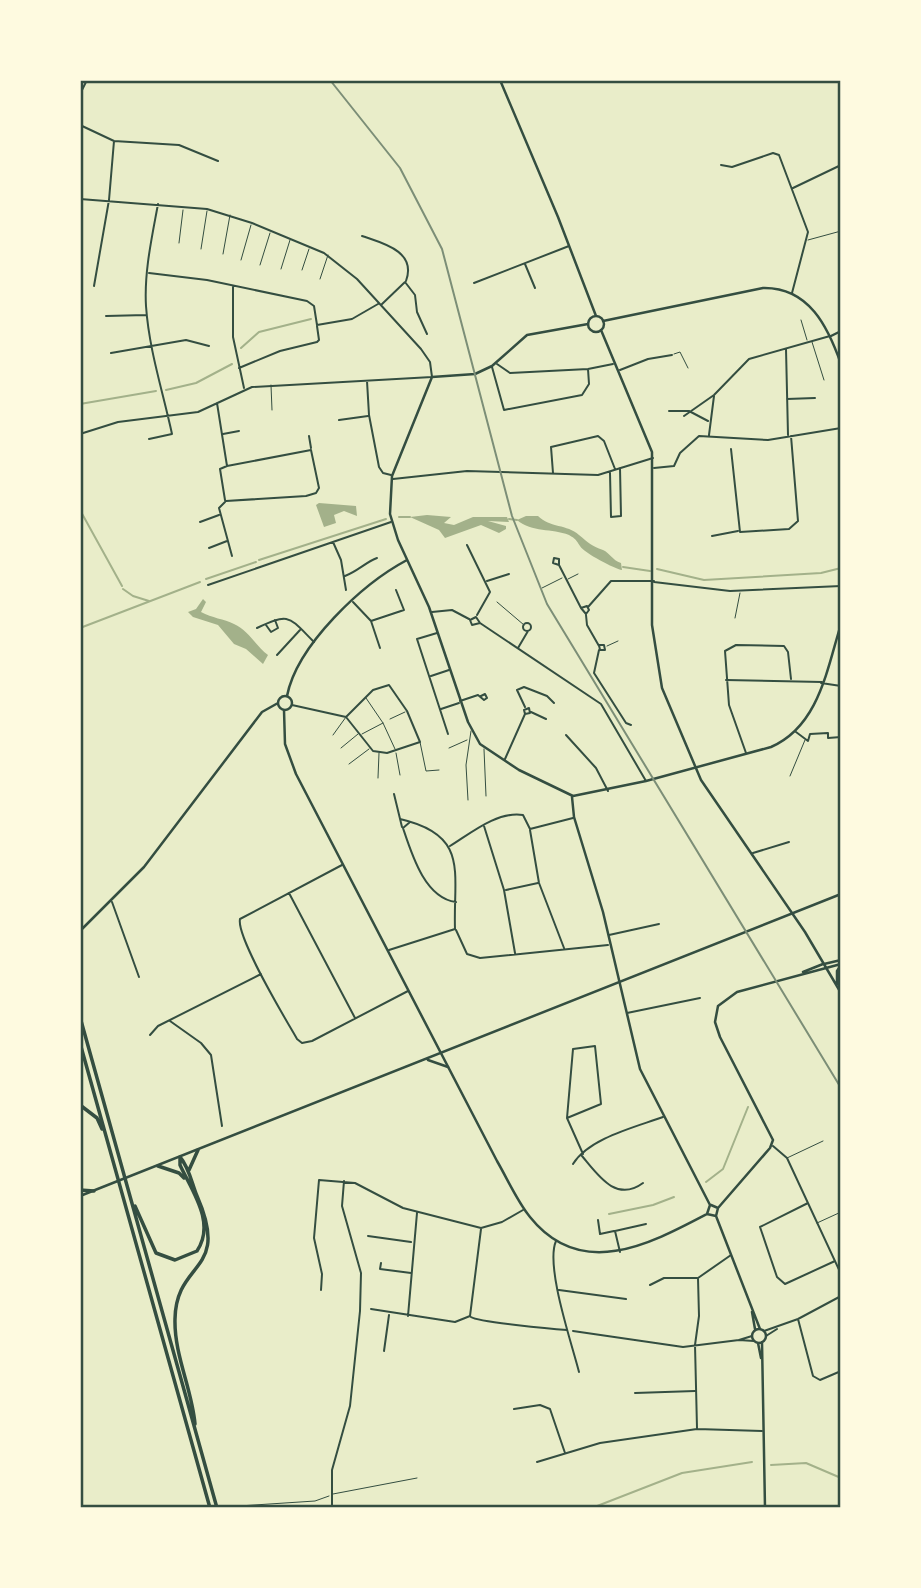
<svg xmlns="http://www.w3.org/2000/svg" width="921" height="1588" font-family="Lora,serif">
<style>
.water{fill:#a3b18a}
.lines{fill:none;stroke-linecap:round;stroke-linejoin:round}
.stream{stroke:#a3b18a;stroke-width:2}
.service{stroke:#344e41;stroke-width:1}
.minor{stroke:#344e41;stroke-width:2}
.tertiary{stroke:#344e41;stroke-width:2.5}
.secondary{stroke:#344e41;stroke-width:2.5}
.primary{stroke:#344e41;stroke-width:2.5}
.motorway{stroke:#344e41;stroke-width:3.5}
.rail{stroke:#7c8e77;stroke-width:2}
.neatline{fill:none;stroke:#344e41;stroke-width:2.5}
</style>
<rect width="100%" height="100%" fill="#e9edc9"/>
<path class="water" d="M 319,503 L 356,506 L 357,516 L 344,511 L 334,515 L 336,523 L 324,527 L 316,505 Z
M 427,515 L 451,517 L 444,523 L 454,525 L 473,517 L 507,517 L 509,522 L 488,521 L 506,526 L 506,529 L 499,533 L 481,525 L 445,538 L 439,530 L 410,517 Z
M 526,516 L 538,516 C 550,528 567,524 579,535 C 589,543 591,546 603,550 C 610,553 612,560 621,563 L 622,570 C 615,569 584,553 580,546 C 576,540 576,539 569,535 C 552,528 532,533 517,520 Z
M 203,599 L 206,602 L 201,612 C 212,618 224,619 234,624 C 249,631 256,646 268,655 L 263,664 L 246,649 L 234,644 L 218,625 L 193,617 L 188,612 L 196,609 Z"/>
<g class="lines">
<path class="stream" d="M 241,348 L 259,332 L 311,319
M 166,390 L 196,383 L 232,364
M 80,404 L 156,391
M 80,510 L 122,586
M 399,517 L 410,517
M 509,519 L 517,520
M 259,560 L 386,519
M 623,567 L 650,571
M 657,569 L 704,580 L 821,573 L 841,568
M 206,579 L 256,562
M 123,589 L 133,596 L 149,601
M 80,628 L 200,582
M 706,1182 L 723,1169 L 748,1107
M 609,1214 L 653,1205 L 674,1197
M 771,1465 L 806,1463 L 841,1478
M 592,1508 L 682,1473 L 752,1462"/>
<path class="service" d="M 808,240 L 841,231
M 179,243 L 183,210
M 201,249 L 207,211
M 223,254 L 230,215
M 241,260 L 251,225
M 260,265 L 270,233
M 281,269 L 290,240
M 302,270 L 309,249
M 320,279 L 328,255
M 801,320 L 807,340
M 812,342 L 824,380
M 674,354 L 680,352 L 688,368
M 271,385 L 272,410
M 568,579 L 578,574
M 542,588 L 562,578
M 497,602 L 524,625
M 735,618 L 740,593
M 607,646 L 618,641
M 366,698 L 383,723 L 395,749
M 390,719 L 405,712
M 362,734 L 383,723
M 333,735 L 346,717
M 420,742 L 426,771 L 439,770
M 341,748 L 358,734
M 449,748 L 467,740
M 484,749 L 486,796
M 396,753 L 400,775
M 349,764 L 369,749
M 790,776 L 805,740
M 378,778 L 379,753
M 468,800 L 466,765 L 471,731
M 787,1158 L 823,1141
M 817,1223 L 841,1212
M 333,1494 L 417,1478
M 224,1507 L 315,1501 L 329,1496"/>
<path class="minor" d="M 80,94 L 87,80
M 80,125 L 114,141 L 179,145 L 218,161
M 721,165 L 732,167 L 773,153 L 779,155 L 808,232 L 792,293
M 793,188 L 841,165
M 80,199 L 207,209 L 252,223 L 324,253 L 357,279 L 421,349 L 430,362 L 432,377 L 252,387 L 198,412 L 118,422 L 80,434
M 362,236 C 382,243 417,251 406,281
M 525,264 L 535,288
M 149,273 L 207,280 L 307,301 L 314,306 L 317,325 L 352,319 L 378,304
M 474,283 L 569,246
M 94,286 L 109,200 L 114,141
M 233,286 L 233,337 L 244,388
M 381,305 L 405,282 L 415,295 L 417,312 L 427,334
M 106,316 L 146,315
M 786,349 L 788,435
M 111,353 L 186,340 L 209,346
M 497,364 L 510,373 L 588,369 L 613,364
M 492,367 L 504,410 L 582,395 L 589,384 L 588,369
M 239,368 L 280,351 L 317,342 L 319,340 L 317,326
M 620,370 L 648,359 L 672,355
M 367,381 L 369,415 L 379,467 L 383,473 L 391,475
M 787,399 L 815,398
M 217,403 L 227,466 L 220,469 L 225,500
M 669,411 L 689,411 L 708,421
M 684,416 L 714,395 L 749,359 L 830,336
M 339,420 L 368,416
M 223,434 L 239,431
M 709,435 L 714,396
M 309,436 L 311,448
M 149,439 L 172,434 C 163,392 149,350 146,306 C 144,272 152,237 158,204
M 731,449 L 740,532 L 789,529 L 798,521 L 791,436
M 654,468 L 674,466 L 680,453 L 699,436 L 768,440 L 841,428
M 553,473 L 551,447 L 598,436 L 604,441 L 615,469
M 610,473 L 611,517 L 621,516 L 620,468
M 393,479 L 467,471 L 598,475 L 653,458
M 226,501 L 306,496 L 316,493 L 319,488 L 311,450 L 227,466
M 225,502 L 219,508 L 232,556
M 200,522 L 219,515
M 712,536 L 738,531
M 333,542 L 341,560 L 346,590
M 467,545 L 490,592 L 477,615
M 209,548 L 227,541
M 559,565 L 553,563 L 554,558 L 559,559 L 559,565 L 581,608 L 586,614 L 589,610 L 587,606 L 581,608
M 345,576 C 358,571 366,562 377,558
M 487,581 L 509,574
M 654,582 L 730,591 L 841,586
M 208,585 L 391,522
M 353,602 L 371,621 L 380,648
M 588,607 L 611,581 L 654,581
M 432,612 L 452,610 L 469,619
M 586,615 L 587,625 L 599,646
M 371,621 L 404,610 L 396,590
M 480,623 L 472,625 L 470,620 L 476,617 L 480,623 L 601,704 L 646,781
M523 627a4 4 0 1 1 8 0a4 4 0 1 1-8 0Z
M 266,625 L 271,632 L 278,628 L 275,620
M 257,628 C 290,612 289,617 314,642
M 437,633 L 417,639 L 448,734
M 599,645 L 604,645 L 605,650 L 600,650 Z
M 518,648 L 528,631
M 599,650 L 594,673 L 626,723 L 631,725
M 277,655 L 300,630
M 431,676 L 449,670
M 726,680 L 822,682
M 821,683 L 841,686
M 460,701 L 478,695 L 484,700 L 487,698 L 485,694 L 481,696
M 292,705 L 346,717 L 373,751 L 387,753 L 420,742 L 407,711 L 389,685 L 373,690 L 346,717
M 525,707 L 517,690 L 524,687 L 547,696 L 554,703
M 441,709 L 459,703
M 531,712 L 546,719
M 796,732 L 808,741 L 810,734 L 828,733 L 828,738 L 841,737
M 566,735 L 596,768 L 608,791
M 746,753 L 729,705 L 725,651 L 736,645 L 784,646 L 788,652 L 791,679
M 505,759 L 525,714 L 524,710 L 529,708 L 530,713 L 525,714
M 394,794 L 402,827
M 410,822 L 403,828 C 412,855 425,898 456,902
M 484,826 L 504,890 L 515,953
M 530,830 L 539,883 L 564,948
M 450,846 C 471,833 497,811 523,815 L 530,829 L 573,818
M 753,853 L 789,842
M 342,865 L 240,919 C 236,937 285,1018 297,1039 L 302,1043 L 312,1041 L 408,991
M 506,890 L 538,883
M 289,893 L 355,1018
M 112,902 L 139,977
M 456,930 L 467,954 L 480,958 L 608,945
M 609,935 L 659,924
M 389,950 L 455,929 C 453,873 470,835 400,819
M 627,1013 L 700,998
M 170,1021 L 201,1043 L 211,1055 L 222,1126
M 150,1035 L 158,1026 L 261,974
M 567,1118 L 601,1104 L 595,1046 L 573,1049 L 567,1118 L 583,1154
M 773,1146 L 787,1158 L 841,1274
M 582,1156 C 598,1175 616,1203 643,1183
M 573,1164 C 589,1138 636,1127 663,1117
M 808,1203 L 760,1227 L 777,1277 L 785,1284 L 835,1261
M 598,1220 L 600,1234 L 614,1231
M 368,1236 L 411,1242
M 556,1241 C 545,1266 572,1344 579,1372
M 620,1252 L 615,1231 L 646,1224
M 381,1263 L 380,1269 L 411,1273
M 650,1285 L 664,1278 L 697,1278
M 321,1290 L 322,1274 L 314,1238 L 319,1180 L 355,1183 L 403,1208 L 481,1228 L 502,1222 L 523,1210
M 559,1290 L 626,1299
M 371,1309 L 455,1322 L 470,1316
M 408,1316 L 417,1213
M 470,1316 L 481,1229
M 471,1317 C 478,1322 552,1329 567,1330
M 798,1319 L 813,1376 L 820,1380 L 841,1371
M 573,1331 L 683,1347 L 739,1340
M 764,1331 L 798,1319 L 841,1296
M 752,1336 L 739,1340 L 754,1341
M 766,1336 L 777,1329
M 384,1351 L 389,1315
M 635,1393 L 695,1391
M 514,1409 L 540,1405 L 550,1409 L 565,1453
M 697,1428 L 695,1345 L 699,1316 L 698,1278 L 731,1255
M 537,1462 L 600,1443 L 697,1429 L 762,1431
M 332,1508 L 332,1470 L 350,1406 L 360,1311 L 361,1273 L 342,1206 L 344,1181"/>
<path class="tertiary" d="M 603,321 L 763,288 C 809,287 828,327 841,364
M 588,324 L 527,335 L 492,366 L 475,374 L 432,377 L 392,476 L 390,514 L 398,540 L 429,607 L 468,722 L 480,744 L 519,770 L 573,796 L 646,781 L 771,747 C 819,726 827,669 841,624
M 831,336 L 841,331
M278 703a7 7 0 1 1 14 0a7 7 0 1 1-14 0Z
M 287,696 C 297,645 362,584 407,560
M 284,710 L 285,744 L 296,774 L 497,1161 C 508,1180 517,1201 530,1217 C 581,1281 650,1244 707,1214
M 572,797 L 574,817 L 603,912 L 640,1069 L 710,1205
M 80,931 L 144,867 L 262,712 L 278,703
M 803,972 L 823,964
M 710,1205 L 707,1214 L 716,1216
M 711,1205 L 718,1208 L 716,1216
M 718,1208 L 770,1148 L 773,1140 L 720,1037 L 715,1022 L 718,1006 L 737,992 L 826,968
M 716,1216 L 760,1329
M 752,1312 L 755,1329
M752 1336a7 7 0 1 1 14 0a7 7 0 1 1-14 0Z
M 762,1342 L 765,1508
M 758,1343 L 761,1358"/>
<path class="secondary" d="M 500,80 L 558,217 L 596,316
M588 324a8 8 0 1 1 16 0a8 8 0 1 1-16 0Z
M 601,330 L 652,452 L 652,625 L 662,688 L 701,780 L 805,932 L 841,993
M 837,984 L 837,971 L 841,965"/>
<path class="primary" d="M 824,964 L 841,960
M 826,968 L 841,964
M 428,1060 L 448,1067
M 80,1196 L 841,894"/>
<path class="motorway" d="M 80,1017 L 217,1508
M 80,1043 L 210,1508
M 80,1105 L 97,1118 L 102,1129
M 180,1157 C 189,1167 192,1184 197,1196 C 231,1274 176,1259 175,1319 C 174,1355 192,1389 195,1424
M 158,1166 L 179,1173 L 184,1178
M 189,1170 L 198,1150
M 80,1190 L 94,1191
M 135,1206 L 156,1253 L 175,1260 L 197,1251 C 216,1223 192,1191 180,1165 L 180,1157"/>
<path class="rail" d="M 330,80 L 400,168 L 442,249 L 512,516 L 547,604 L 841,1088"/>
</g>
<rect width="921" height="1588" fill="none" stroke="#fefae0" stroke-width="164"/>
<rect x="82" y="82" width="757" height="1424" class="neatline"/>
</svg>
